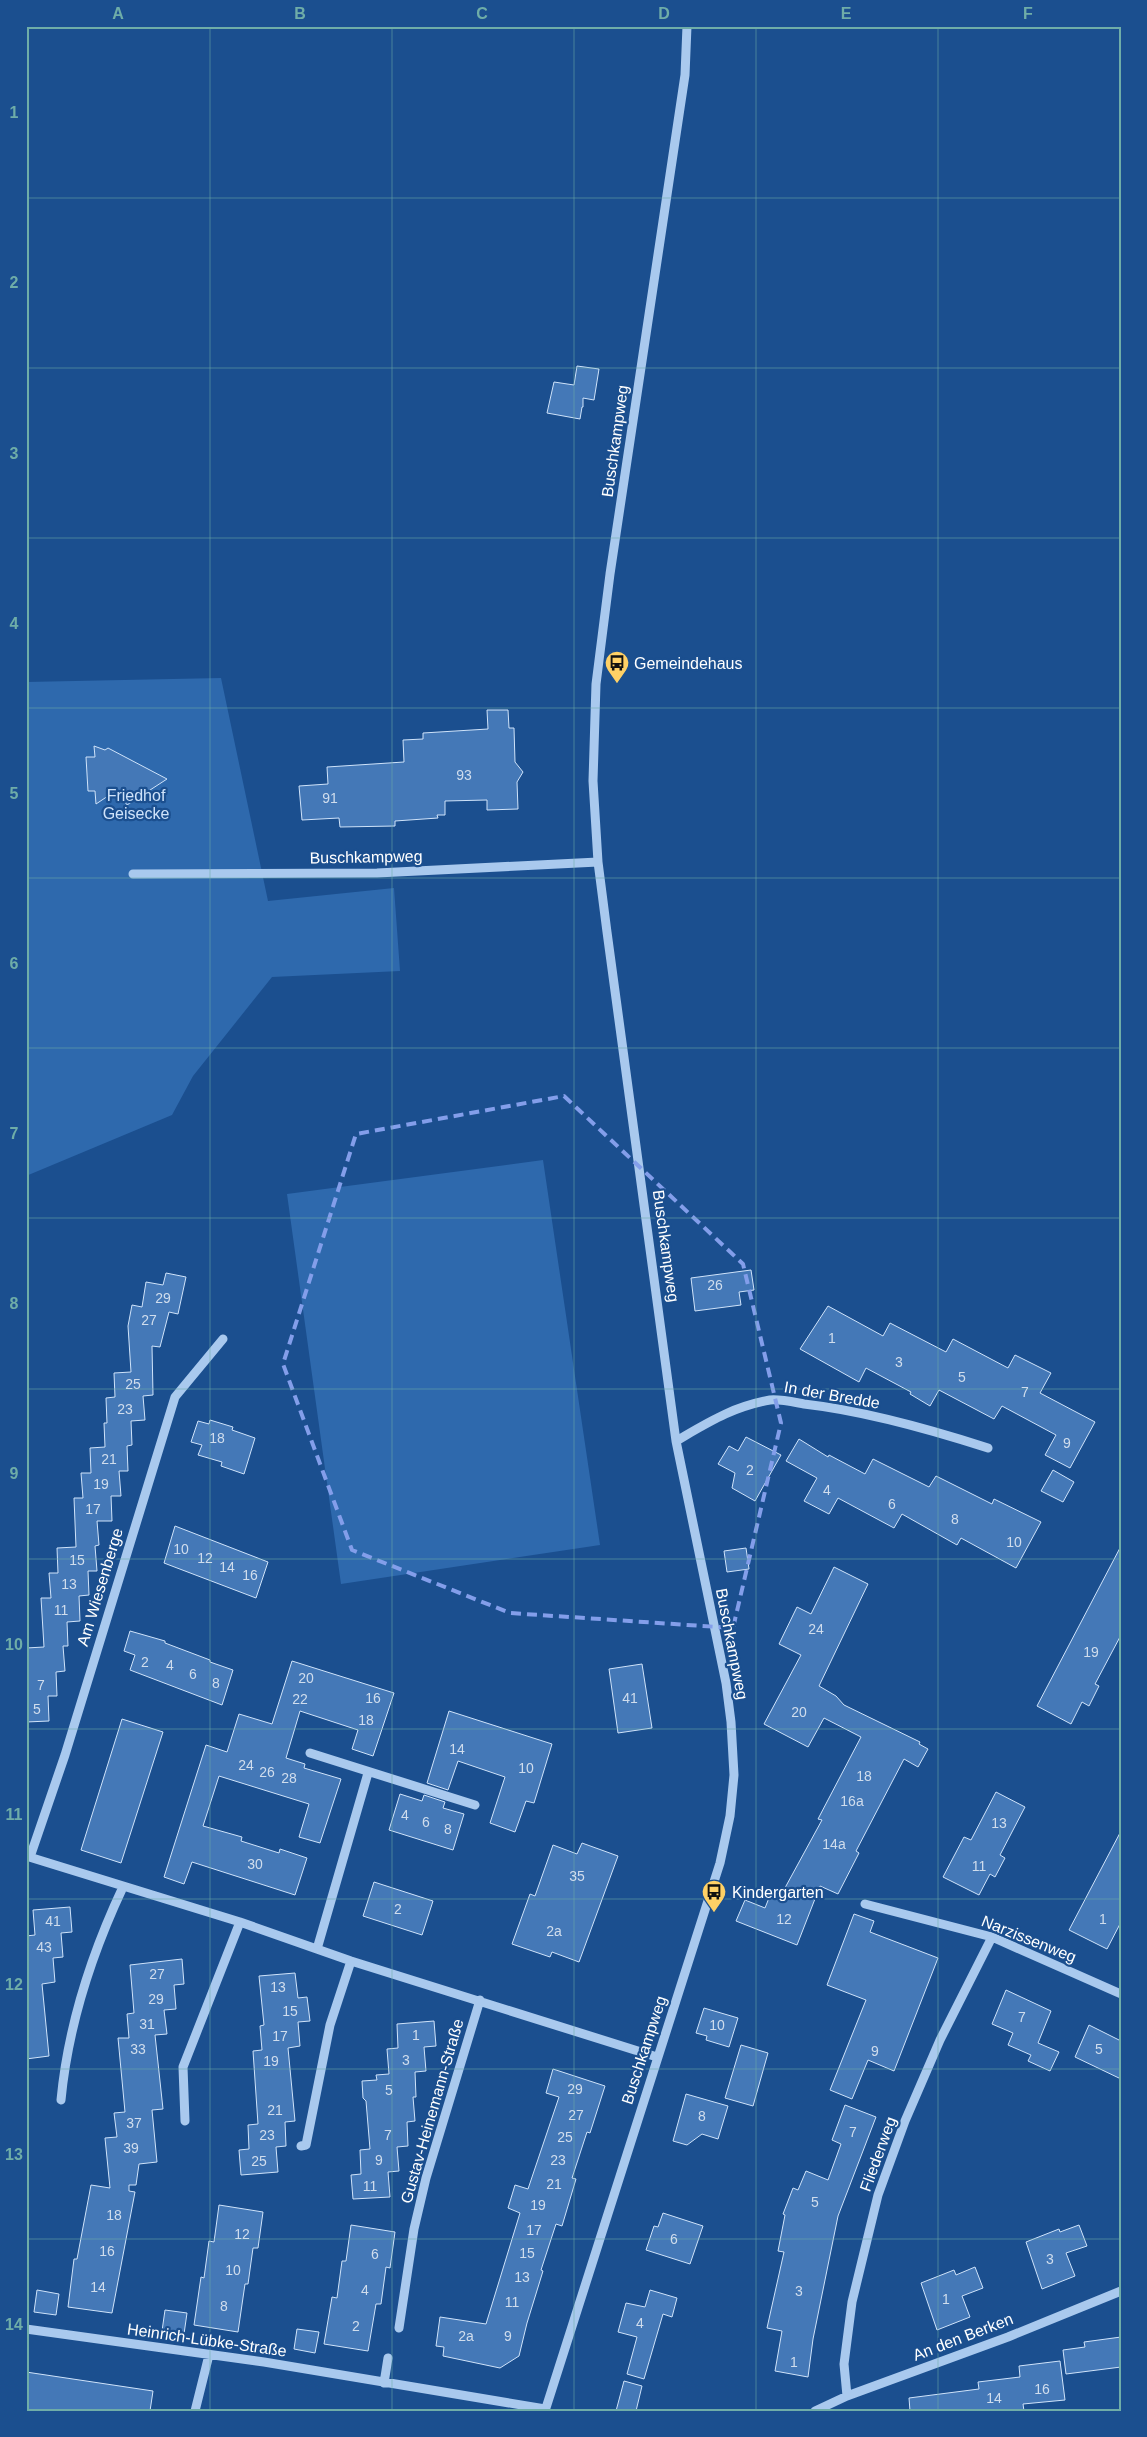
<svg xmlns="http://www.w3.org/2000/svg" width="1147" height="2437" font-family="Arial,sans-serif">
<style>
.green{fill:#2e69ad}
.building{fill:#4478b7;stroke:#cfe3fa}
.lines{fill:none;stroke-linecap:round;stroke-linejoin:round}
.minor{stroke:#a9c9ee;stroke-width:9}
.marked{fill:none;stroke:#839eea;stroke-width:4;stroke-dasharray:10 6;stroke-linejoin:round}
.grid{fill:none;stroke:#6fada8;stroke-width:1;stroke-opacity:0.55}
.labels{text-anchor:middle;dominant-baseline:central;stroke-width:4.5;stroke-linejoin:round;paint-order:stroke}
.number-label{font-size:14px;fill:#d0dded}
.street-label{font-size:16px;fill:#fff;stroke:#1b4f8f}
.poi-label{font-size:16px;fill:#fff;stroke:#1b4f8f;text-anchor:start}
.park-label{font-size:16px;fill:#cfe3fa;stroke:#1b4f8f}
.neatline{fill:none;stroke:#6fada8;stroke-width:2}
.grid-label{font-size:16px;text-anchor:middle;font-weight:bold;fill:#6fada8}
</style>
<rect width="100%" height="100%" fill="#1b4f8f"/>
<path class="green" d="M 221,678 L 268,901 L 394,888 L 400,971 L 272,977 L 193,1076 L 172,1115 L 26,1176 L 26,682 Z
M 543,1160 L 600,1545 L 341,1584 L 287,1194 Z"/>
<path class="building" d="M 577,366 L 599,369 L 594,400 L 583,398 L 583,407 L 582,407 L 580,419 L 547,413 L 554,382 L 574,385 Z
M 487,710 L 508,710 L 509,728 L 514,728 L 515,762 L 523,772 L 517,782 L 518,809 L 487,810 L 487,800 L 445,801 L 445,815 L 437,815 L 438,818 L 395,821 L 395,826 L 340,827 L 339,818 L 302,820 L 299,786 L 328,784 L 327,767 L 404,762 L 403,740 L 423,739 L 423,733 L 488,729 Z
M 94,746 L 105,750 L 108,748 L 167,779 L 127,805 L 117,790 L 96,804 L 95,791 L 88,791 L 86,757 L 95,757 Z
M 751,1270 L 754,1290 L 739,1292 L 741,1305 L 695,1311 L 691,1278 Z
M 166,1273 L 186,1277 L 178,1314 L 169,1312 L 160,1347 L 152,1346 L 153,1395 L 143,1396 L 145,1420 L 131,1421 L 132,1445 L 127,1446 L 128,1471 L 119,1471 L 121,1496 L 111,1496 L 112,1521 L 97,1521 L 99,1545 L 95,1546 L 97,1571 L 88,1571 L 89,1595 L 79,1596 L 80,1621 L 67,1622 L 68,1646 L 63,1646 L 65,1671 L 56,1672 L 57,1696 L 48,1696 L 49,1721 L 26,1722 L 26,1648 L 44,1647 L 41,1598 L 51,1598 L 49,1573 L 58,1573 L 57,1548 L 76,1547 L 74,1498 L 83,1498 L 81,1473 L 91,1473 L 90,1448 L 105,1447 L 104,1423 L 107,1423 L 106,1398 L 115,1397 L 114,1373 L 131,1372 L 128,1326 L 132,1305 L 142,1307 L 146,1282 L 163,1285 Z
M 828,1306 L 883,1336 L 890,1323 L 946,1352 L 953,1339 L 1008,1368 L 1015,1355 L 1051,1373 L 1040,1393 L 1095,1422 L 1070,1468 L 1045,1455 L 1056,1435 L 1002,1406 L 994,1419 L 939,1390 L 930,1406 L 910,1394 L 911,1392 L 866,1368 L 859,1382 L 800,1349 Z
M 210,1420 L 233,1427 L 232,1430 L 255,1438 L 244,1474 L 221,1466 L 222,1462 L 198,1455 L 202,1445 L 191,1442 L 198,1421 L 209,1424 Z
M 746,1437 L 781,1455 L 755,1501 L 732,1488 L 735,1473 L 718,1464 L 729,1446 L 738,1451 Z
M 799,1439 L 828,1457 L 829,1455 L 865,1474 L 873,1459 L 929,1487 L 936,1476 L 992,1504 L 994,1499 L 1041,1522 L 1016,1568 L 961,1538 L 957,1545 L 902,1514 L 894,1528 L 838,1498 L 829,1514 L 804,1501 L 817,1478 L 786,1461 Z
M 1053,1470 L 1074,1482 L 1063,1502 L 1041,1491 Z
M 175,1526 L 268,1562 L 256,1598 L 164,1563 Z
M 1121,1546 L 1121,1635 L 1095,1684 L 1099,1686 L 1089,1706 L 1082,1702 L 1071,1724 L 1037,1706 Z
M 746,1548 L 749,1569 L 727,1572 L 724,1551 Z
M 834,1567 L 868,1584 L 819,1686 L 836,1696 L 844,1705 L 920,1742 L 919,1744 L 928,1749 L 918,1767 L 904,1759 L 856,1851 L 859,1853 L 838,1894 L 820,1886 L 797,1945 L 736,1921 L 745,1900 L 765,1908 L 771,1893 L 780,1897 L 822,1820 L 818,1819 L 861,1737 L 824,1718 L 808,1747 L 764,1724 L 801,1655 L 779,1644 L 797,1607 L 811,1614 Z
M 130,1631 L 165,1641 L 165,1643 L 210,1660 L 210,1662 L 233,1670 L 222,1705 L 130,1670 L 135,1655 L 124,1651 Z
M 292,1661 L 394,1693 L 373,1756 L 352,1749 L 358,1730 L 300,1711 L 286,1758 L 305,1764 L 304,1768 L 341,1779 L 320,1843 L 299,1837 L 309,1804 L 219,1776 L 203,1826 L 242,1837 L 241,1841 L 279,1853 L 280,1849 L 307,1858 L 295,1895 L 192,1862 L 184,1884 L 164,1877 L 206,1745 L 227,1752 L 239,1714 L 272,1724 Z
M 642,1664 L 652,1728 L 618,1733 L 609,1669 Z
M 449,1711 L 552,1744 L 534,1803 L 526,1801 L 515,1832 L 490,1823 L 505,1777 L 458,1761 L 448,1790 L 427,1783 Z
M 122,1719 L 163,1732 L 121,1863 L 81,1850 Z
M 996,1792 L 1025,1807 L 1000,1855 L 1005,1858 L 995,1877 L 990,1874 L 979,1895 L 943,1877 L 964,1837 L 971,1840 Z
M 400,1794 L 422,1801 L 424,1795 L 445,1802 L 443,1808 L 464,1814 L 453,1850 L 389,1830 Z
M 1121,1831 L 1121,1922 L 1107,1949 L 1069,1930 Z
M 582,1843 L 618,1856 L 579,1962 L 552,1952 L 550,1957 L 512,1944 L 530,1894 L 535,1896 L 553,1845 L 577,1854 Z
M 374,1882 L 433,1901 L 422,1935 L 363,1916 Z
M 70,1907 L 72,1932 L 61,1933 L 63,1957 L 53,1958 L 55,1982 L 42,1984 L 49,2056 L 26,2059 L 26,1936 L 35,1935 L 33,1910 Z
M 854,1914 L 874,1921 L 870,1932 L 938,1958 L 894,2071 L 868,2060 L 852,2099 L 830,2090 L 866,2000 L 827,1985 Z
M 182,1959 L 184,1984 L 174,1985 L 176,2009 L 164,2010 L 167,2034 L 155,2035 L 163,2109 L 152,2110 L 157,2162 L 139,2164 L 136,2185 L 129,2185 L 129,2191 L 135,2192 L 112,2313 L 68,2307 L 74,2259 L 77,2259 L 91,2185 L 110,2188 L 105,2138 L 117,2137 L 114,2113 L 125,2112 L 118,2038 L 129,2038 L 127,2014 L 134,2013 L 130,1965 Z
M 295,1973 L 298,1998 L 307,1997 L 310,2021 L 298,2022 L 300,2046 L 288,2048 L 295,2121 L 285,2122 L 286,2146 L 276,2147 L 278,2172 L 241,2175 L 239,2150 L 249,2149 L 248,2125 L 258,2124 L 253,2051 L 262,2050 L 260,2026 L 264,2025 L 259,1976 Z
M 1006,1990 L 1051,2011 L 1038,2043 L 1059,2052 L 1050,2071 L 1028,2061 L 1031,2055 L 1008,2045 L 1013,2033 L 992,2024 Z
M 704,2008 L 738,2018 L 729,2047 L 706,2040 L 707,2036 L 696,2033 Z
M 434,2021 L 436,2046 L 424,2047 L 426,2071 L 415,2072 L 416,2097 L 413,2097 L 415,2121 L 407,2122 L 408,2146 L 397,2147 L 399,2171 L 388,2172 L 390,2197 L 353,2199 L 351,2175 L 361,2174 L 360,2150 L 370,2149 L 366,2101 L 363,2098 L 362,2081 L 377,2080 L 376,2075 L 389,2074 L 387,2049 L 398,2048 L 397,2024 Z
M 1089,2025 L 1121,2041 L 1121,2079 L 1075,2057 Z
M 741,2045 L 768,2053 L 753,2106 L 725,2098 Z
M 553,2069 L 605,2086 L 590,2133 L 587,2132 L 572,2178 L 576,2179 L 562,2226 L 556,2224 L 541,2270 L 543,2271 L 527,2323 L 519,2356 L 500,2368 L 443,2356 L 444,2347 L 436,2346 L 440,2317 L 486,2324 L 520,2213 L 508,2208 L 515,2185 L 528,2189 L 559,2097 L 546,2093 Z
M 686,2094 L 728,2106 L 718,2139 L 702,2134 L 687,2145 L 673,2141 Z
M 845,2105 L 876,2117 L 838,2216 L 813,2339 L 808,2377 L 775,2371 L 782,2331 L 767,2328 L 784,2252 L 778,2251 L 785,2215 L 783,2214 L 793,2188 L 798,2190 L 806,2171 L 828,2180 L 841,2144 L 832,2140 Z
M 219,2205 L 263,2212 L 258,2248 L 253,2248 L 248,2284 L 245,2284 L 238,2332 L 194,2325 L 201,2277 L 204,2278 L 209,2241 L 214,2242 Z
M 663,2213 L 703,2226 L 690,2264 L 646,2250 L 654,2226 L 658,2227 Z
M 351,2225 L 395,2232 L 390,2268 L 386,2267 L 381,2304 L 376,2304 L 368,2351 L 324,2344 L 332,2297 L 337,2298 L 342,2261 L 346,2261 Z
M 1079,2225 L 1087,2246 L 1066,2253 L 1075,2276 L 1042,2289 L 1026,2242 L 1059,2229 L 1060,2232 Z
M 975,2267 L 983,2288 L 962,2296 L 970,2317 L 937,2330 L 921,2283 L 954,2270 L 956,2275 Z
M 37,2290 L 59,2294 L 56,2315 L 34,2312 Z
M 650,2290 L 677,2298 L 672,2317 L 663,2314 L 644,2379 L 627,2374 L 637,2337 L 618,2332 L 626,2303 L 645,2307 Z
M 165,2310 L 187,2313 L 184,2334 L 162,2331 Z
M 297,2329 L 319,2332 L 315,2353 L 294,2349 Z
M 1121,2337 L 1121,2367 L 1066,2374 L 1063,2350 L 1085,2347 L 1084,2342 Z
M 1060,2361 L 1065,2400 L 1023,2404 L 1024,2411 L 910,2411 L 909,2398 L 979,2389 L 978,2382 L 1020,2377 L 1019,2366 Z
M 26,2372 L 153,2391 L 150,2411 L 26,2411 Z
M 624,2381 L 642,2386 L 636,2411 L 616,2411 Z"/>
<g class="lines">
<path class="minor" d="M 133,874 L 377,873 L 598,862
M 676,1441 C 709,1422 732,1407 770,1400 C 780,1399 793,1402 804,1404 C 866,1411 929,1429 988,1448
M 310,1753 L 475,1805
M 26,1856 L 240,1922 L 351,1961 L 657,2057
M 30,1857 L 65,1755 L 175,1397 L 223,1339
M 865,1904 L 992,1937 L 1121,1994
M 317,1949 L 368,1773
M 61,2100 C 68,2026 92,1953 123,1887
M 185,2121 L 183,2067 L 240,1922
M 301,2146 L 306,2145 L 330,2025 L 351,1961
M 399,2328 L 414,2229 L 426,2178 L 480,2000
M 26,2329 L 264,2362 L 545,2409
M 384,2383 L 388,2358
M 847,2396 L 844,2364 L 852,2302 L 878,2195 L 905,2121 L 940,2040 L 992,1937
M 195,2411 L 209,2355
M 545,2411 L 720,1863 L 730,1816 L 734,1775 L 731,1722 L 726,1683 L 676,1441 L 607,932 L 598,862 L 593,781 L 596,684 L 610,574 L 685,75 L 687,26
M 815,2411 L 847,2396 L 1008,2337 L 1121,2291"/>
</g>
<path class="marked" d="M 564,1096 L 743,1264 L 781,1423 L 733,1628 L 510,1613 L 352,1550 L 283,1364 L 356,1134 Z"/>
<path class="grid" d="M 210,26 L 210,2411M 392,26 L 392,2411M 574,26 L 574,2411M 756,26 L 756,2411M 938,26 L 938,2411M 26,198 L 1121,198M 26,368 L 1121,368M 26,538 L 1121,538M 26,708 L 1121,708M 26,878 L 1121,878M 26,1048 L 1121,1048M 26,1218 L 1121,1218M 26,1389 L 1121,1389M 26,1559 L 1121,1559M 26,1729 L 1121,1729M 26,1899 L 1121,1899M 26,2069 L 1121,2069M 26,2239 L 1121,2239"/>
<defs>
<symbol id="bus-pin" viewBox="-11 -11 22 30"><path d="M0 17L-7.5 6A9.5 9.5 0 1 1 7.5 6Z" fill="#ffd166" stroke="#1b4f8f"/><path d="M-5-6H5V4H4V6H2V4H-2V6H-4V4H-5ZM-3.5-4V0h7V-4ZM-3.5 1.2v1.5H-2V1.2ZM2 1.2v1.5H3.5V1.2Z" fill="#111"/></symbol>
</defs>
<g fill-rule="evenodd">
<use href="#bus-pin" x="603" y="649" width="28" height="38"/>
<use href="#bus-pin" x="700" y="1878" width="28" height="38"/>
</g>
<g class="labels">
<g class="number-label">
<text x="464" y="775">93</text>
<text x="330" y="798">91</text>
<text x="715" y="1285">26</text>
<text x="163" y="1298">29</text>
<text x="149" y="1320">27</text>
<text x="832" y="1338">1</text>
<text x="899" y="1362">3</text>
<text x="962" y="1377">5</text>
<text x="133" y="1384">25</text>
<text x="1025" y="1392">7</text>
<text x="125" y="1409">23</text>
<text x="217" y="1438">18</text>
<text x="1067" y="1443">9</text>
<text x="109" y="1459">21</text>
<text x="750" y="1470">2</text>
<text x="101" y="1484">19</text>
<text x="827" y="1490">4</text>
<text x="892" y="1504">6</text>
<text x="93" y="1509">17</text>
<text x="955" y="1519">8</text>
<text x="1014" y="1542">10</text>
<text x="181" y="1549">10</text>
<text x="205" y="1558">12</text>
<text x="77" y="1560">15</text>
<text x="227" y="1567">14</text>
<text x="250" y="1575">16</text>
<text x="69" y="1584">13</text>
<text x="61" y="1610">11</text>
<text x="816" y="1629">24</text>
<text x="1091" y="1652">19</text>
<text x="145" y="1662">2</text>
<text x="170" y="1665">4</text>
<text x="193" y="1674">6</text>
<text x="306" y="1678">20</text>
<text x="216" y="1683">8</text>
<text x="41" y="1685">7</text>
<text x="373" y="1698">16</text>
<text x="630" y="1698">41</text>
<text x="300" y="1699">22</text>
<text x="37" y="1709">5</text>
<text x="799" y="1712">20</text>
<text x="366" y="1720">18</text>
<text x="457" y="1749">14</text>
<text x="246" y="1765">24</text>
<text x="526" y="1768">10</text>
<text x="267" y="1772">26</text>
<text x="864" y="1776">18</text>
<text x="289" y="1778">28</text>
<text x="852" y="1801">16a</text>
<text x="405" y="1815">4</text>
<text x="426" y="1822">6</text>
<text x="999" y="1823">13</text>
<text x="448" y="1829">8</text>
<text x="834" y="1844">14a</text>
<text x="255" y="1864">30</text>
<text x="979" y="1866">11</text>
<text x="577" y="1876">35</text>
<text x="398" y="1909">2</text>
<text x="784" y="1919">12</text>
<text x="1103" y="1919">1</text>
<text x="53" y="1921">41</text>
<text x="554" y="1931">2a</text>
<text x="44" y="1947">43</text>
<text x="157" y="1974">27</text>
<text x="278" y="1987">13</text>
<text x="156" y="1999">29</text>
<text x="290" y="2011">15</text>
<text x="1022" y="2017">7</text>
<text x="147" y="2024">31</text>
<text x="717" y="2025">10</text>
<text x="416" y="2035">1</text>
<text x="280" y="2036">17</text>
<text x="138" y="2049">33</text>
<text x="1099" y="2049">5</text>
<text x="875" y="2051">9</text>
<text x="406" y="2060">3</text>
<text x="271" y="2061">19</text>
<text x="575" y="2089">29</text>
<text x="389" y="2090">5</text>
<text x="275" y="2110">21</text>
<text x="576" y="2115">27</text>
<text x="702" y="2116">8</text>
<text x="134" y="2123">37</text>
<text x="853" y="2132">7</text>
<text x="267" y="2135">23</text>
<text x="388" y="2135">7</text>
<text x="565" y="2137">25</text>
<text x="131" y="2148">39</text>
<text x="379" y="2160">9</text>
<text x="558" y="2160">23</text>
<text x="259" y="2161">25</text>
<text x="554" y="2184">21</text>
<text x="370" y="2186">11</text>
<text x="815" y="2202">5</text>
<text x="538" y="2205">19</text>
<text x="114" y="2215">18</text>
<text x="534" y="2230">17</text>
<text x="242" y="2234">12</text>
<text x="674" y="2239">6</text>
<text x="107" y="2251">16</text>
<text x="527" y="2253">15</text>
<text x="375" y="2254">6</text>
<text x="1050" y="2259">3</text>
<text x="233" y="2270">10</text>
<text x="522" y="2277">13</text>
<text x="98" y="2287">14</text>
<text x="365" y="2290">4</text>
<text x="799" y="2291">3</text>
<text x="946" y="2299">1</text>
<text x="512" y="2302">11</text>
<text x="224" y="2306">8</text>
<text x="640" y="2323">4</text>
<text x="356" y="2326">2</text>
<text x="466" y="2336">2a</text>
<text x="508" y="2336">9</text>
<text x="794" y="2362">1</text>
<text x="1042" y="2389">16</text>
<text x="994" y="2398">14</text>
</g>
<g class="street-label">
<text transform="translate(615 441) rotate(-82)">Buschkampweg</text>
<text transform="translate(366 857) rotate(-1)">Buschkampweg</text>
<text transform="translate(666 1246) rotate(82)">Buschkampweg</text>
<text transform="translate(832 1395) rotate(10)">In der Bredde</text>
<text transform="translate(100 1587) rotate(-73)">Am Wiesenberge</text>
<text transform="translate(732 1644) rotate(79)">Buschkampweg</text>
<text transform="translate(1029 1939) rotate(22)">Narzissenweg</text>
<text transform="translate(644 2050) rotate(-72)">Buschkampweg</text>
<text transform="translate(432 2111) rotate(-74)">Gustav-Heinemann-Straße</text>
<text transform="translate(878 2154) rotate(-70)">Fliederweg</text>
<text transform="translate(963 2337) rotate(-21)">An den Berken</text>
<text transform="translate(207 2340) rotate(8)">Heinrich-Lübke-Straße</text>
</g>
<g class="poi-label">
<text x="634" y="663">Gemeindehaus</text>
<text x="732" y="1892">Kindergarten</text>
</g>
<g class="park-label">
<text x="136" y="795">Friedhof<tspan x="136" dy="18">Geisecke</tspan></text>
</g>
</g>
<rect width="1147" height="2437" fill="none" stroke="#1b4f8f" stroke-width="55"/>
<rect x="28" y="28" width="1092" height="2382" class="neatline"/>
<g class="grid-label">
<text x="118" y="19">A</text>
<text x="300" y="19">B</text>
<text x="482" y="19">C</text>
<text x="664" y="19">D</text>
<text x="846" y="19">E</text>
<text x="1028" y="19">F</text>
<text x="14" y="118">1</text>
<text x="14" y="288">2</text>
<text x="14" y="459">3</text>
<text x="14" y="629">4</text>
<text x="14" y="799">5</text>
<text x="14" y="969">6</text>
<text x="14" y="1139">7</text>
<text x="14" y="1309">8</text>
<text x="14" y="1479">9</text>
<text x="14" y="1650">10</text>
<text x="14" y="1820">11</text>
<text x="14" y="1990">12</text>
<text x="14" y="2160">13</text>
<text x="14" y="2330">14</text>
</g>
</svg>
